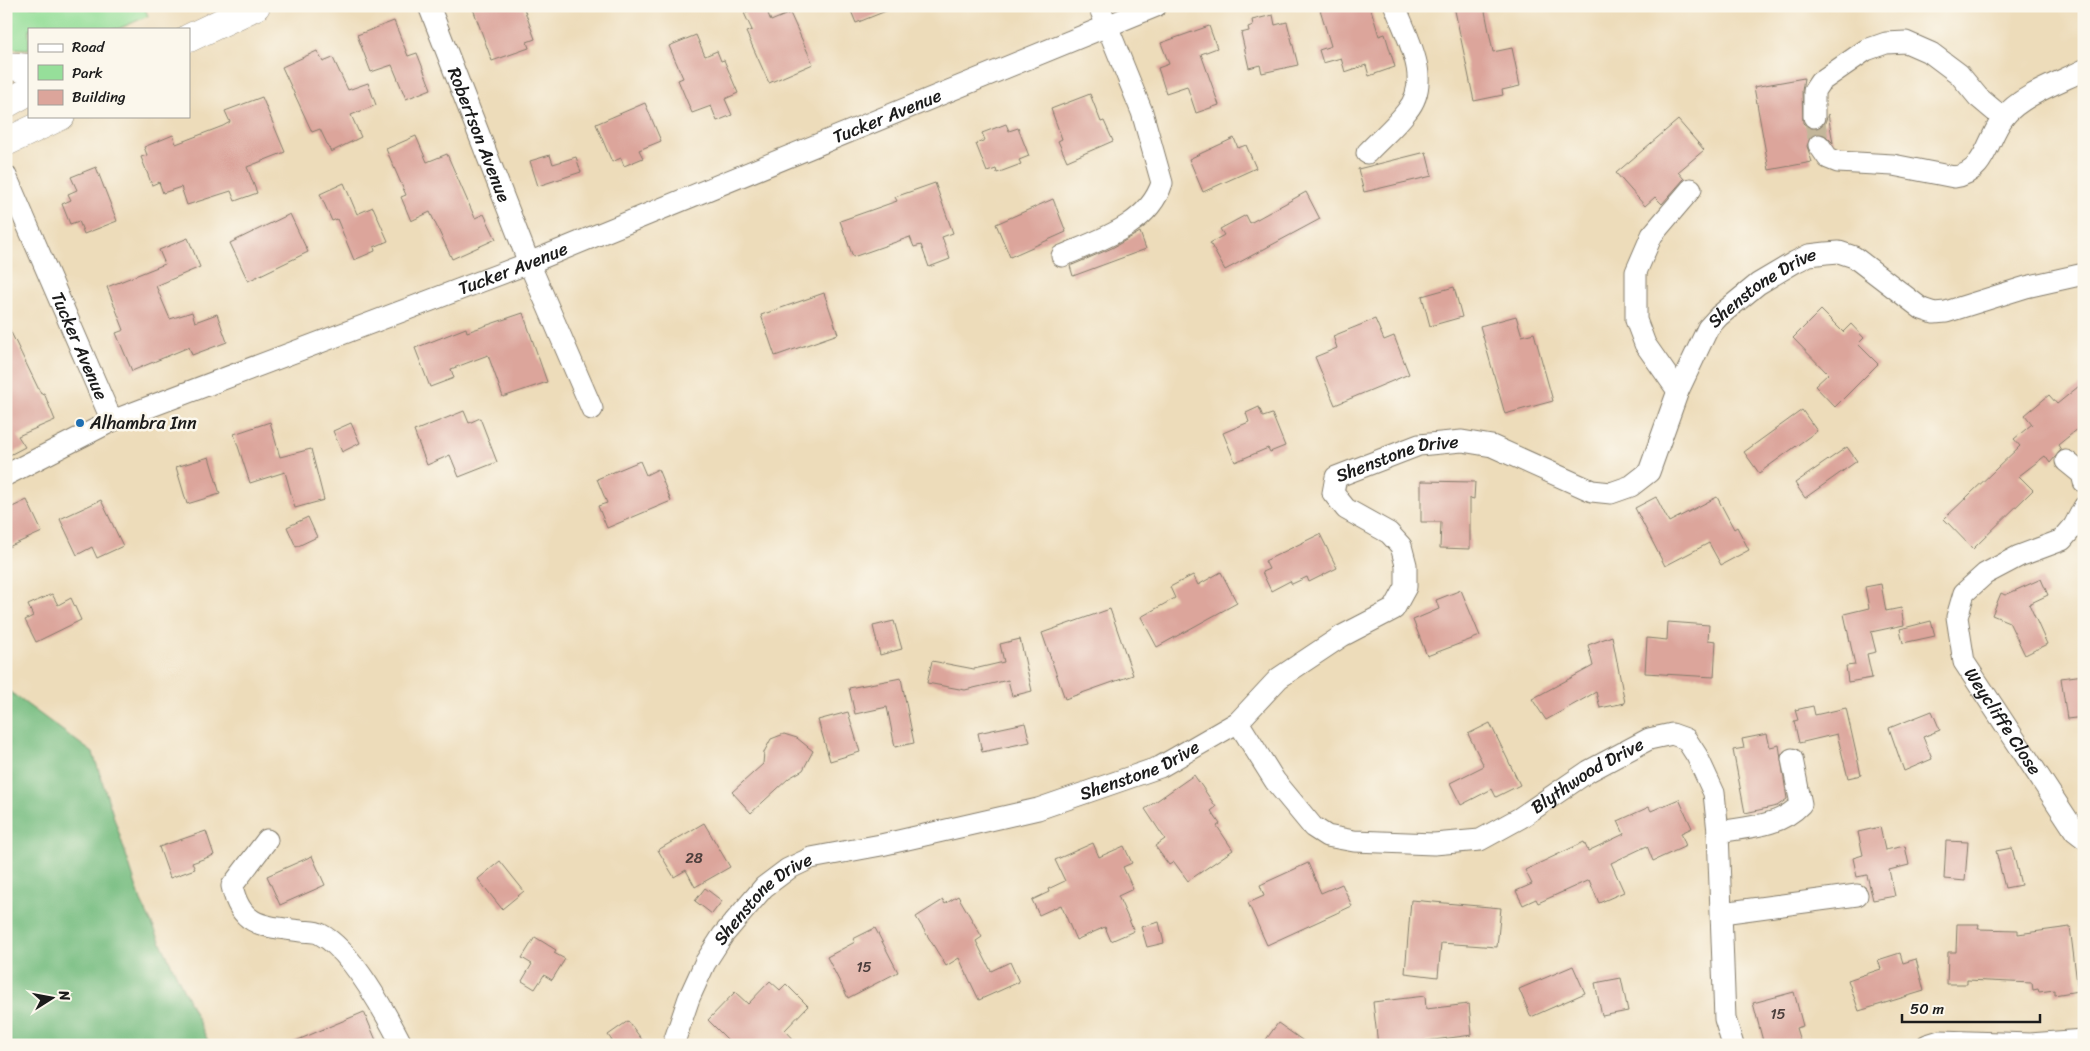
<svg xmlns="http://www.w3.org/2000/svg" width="2090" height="1051" font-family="Sriracha,sans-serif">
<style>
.green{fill:#96df9a;stroke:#597e5b}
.forest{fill:#78be82;stroke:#4a6d4f}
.building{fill:#dca59b}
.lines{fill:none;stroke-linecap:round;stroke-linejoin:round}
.minor-tunnel{stroke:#c3b69a;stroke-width:21;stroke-dasharray:21 11;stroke-linecap:butt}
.minor-casing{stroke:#847c6b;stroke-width:23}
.major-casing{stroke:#847c6b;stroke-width:29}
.minor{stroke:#fff;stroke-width:21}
.major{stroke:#fff;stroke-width:28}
.poi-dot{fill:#1f6fb2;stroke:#fbf7ec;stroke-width:2}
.labels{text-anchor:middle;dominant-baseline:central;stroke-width:5;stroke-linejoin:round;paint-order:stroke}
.number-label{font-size:15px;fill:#4c3e3c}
.street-label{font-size:18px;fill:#1c1c1c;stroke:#fbf7ec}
.poi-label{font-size:18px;fill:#1c1c1c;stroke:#fbf7ec;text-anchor:start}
</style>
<rect width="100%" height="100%" fill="#fbf7ec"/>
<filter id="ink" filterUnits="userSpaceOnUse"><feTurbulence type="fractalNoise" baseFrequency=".02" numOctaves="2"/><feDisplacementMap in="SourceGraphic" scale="10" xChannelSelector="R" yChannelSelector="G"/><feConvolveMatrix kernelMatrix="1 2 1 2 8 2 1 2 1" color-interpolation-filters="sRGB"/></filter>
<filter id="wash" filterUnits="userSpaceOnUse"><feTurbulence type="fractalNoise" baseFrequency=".0096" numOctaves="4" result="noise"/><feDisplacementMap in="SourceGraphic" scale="20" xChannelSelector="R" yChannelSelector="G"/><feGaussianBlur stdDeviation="1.12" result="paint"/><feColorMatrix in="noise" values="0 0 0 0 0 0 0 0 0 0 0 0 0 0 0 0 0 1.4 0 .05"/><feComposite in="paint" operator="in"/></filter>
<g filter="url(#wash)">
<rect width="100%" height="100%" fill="#eddcba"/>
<path class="green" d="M 6,6 L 144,6 L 148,16 L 118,29 L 29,29 L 29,49 L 6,48 Z"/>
<path class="forest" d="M 6,689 L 93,753 L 141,901 L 210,1045 L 6,1045 Z"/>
<g id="blocks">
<path class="building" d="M 472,6 L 523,6 L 535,39 L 527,42 L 529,48 L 492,61 Z
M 760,6 L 765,6 L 771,21 L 790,13 L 813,64 L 769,83 L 746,32 L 752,30 L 744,13 Z
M 849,6 L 896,6 L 896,7 L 856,23 Z
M 1319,6 L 1370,6 L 1379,36 L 1385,34 L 1395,67 L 1369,76 L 1366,65 L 1345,72 L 1341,58 L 1323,63 L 1319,50 L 1331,46 Z
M 1454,6 L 1484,6 L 1493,52 L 1512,48 L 1520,86 L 1502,90 L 1503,95 L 1474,101 Z
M 1273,15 L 1275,25 L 1287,22 L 1298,65 L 1262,73 L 1260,65 L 1249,68 L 1241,33 L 1249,31 L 1248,27 L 1253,25 L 1252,20 Z
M 394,21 L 408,56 L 417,53 L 431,89 L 406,99 L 392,65 L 371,72 L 357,35 Z
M 1209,26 L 1217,48 L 1201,54 L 1219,105 L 1196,113 L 1187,86 L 1166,93 L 1158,68 L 1169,64 L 1161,43 Z
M 696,35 L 705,56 L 717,51 L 721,61 L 724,60 L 738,93 L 725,99 L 732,115 L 717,121 L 711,106 L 692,113 L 678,80 L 683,78 L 669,46 Z
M 317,51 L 323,62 L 333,58 L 348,90 L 368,83 L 376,105 L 351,115 L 361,137 L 331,152 L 320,129 L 312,132 L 282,67 Z
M 1804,78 L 1802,91 L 1803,123 L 1808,128 L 1820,128 L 1825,123 L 1828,114 L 1833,143 L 1824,134 L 1812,134 L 1807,146 L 1812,162 L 1769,170 L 1754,87 Z
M 1090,94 L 1101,122 L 1104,121 L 1113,141 L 1067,161 L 1058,141 L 1062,139 L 1051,109 Z
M 262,97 L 285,152 L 247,167 L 257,193 L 235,201 L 231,191 L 187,205 L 181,187 L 163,193 L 159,182 L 152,185 L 141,157 L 147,155 L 144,147 L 173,135 L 176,144 L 223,126 L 230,122 L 225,111 Z
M 645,103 L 661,141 L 639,150 L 643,158 L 624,166 L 621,158 L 612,162 L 596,124 Z
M 1678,120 L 1704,150 L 1678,172 L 1684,179 L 1662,204 L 1655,197 L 1645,206 L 1616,173 Z
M 1006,124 L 1009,131 L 1018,128 L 1029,156 L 1019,160 L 1021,164 L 997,173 L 996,169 L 987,172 L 976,144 L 985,140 L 982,133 Z
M 416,136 L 427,162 L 447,154 L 475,218 L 484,214 L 496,239 L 452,259 L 430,212 L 411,221 L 401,197 L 406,195 L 386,149 Z
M 1234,138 L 1238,148 L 1246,145 L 1256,168 L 1203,192 L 1189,159 Z
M 1426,152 L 1432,176 L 1364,192 L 1358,169 Z
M 550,155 L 553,164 L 576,157 L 581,172 L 538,186 L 530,161 Z
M 96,167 L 117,221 L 84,234 L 79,221 L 70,224 L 62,204 L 71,200 L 68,194 L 77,190 L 71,177 Z
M 344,183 L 357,214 L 373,207 L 388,241 L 374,247 L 375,251 L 354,260 L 337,219 L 332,221 L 320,194 Z
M 935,183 L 953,233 L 942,237 L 950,259 L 929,267 L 921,245 L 914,247 L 910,237 L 853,257 L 840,221 L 897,201 L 895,197 Z
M 1306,192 L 1320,219 L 1225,270 L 1210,243 L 1224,235 L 1220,229 L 1246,215 L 1250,223 Z
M 1053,199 L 1066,232 L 1010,257 L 996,224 Z
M 290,214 L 308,252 L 248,281 L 230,243 Z
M 1140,232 L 1146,249 L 1073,276 L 1070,266 L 1112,248 Z
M 188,238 L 200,267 L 156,286 L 170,319 L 192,312 L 195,322 L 217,314 L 227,342 L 192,355 L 189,347 L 132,371 L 116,333 L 124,330 L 107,287 L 165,264 L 159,250 Z
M 1454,287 L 1462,317 L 1430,326 L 1422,296 Z
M 824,293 L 838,334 L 775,356 L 761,315 Z
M 1821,310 L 1843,332 L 1851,324 L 1864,338 L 1858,344 L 1878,364 L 1835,407 L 1815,386 L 1828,374 L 1793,338 Z
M 523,313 L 547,382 L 503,397 L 488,355 L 451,369 L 454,378 L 430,387 L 415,348 L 466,328 L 467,332 Z
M 1516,316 L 1522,336 L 1534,333 L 1553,401 L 1505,414 L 1480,326 Z
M 1375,319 L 1384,340 L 1394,336 L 1409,374 L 1335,405 L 1315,357 L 1337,348 L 1333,336 Z
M 6,322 L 41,394 L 44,393 L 55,420 L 18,436 L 25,447 L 6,457 Z
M 2084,382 L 2084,424 L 2058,445 L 2061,450 L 2050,463 L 2045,456 L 2019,476 L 2033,490 L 1973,549 L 1944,519 L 2020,446 L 2014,439 L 2032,424 L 2025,415 L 2049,395 L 2057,404 Z
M 1259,407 L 1263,417 L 1272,414 L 1285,446 L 1270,452 L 1268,448 L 1235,462 L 1223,433 L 1249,422 L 1246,413 Z
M 1802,410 L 1817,431 L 1759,473 L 1744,452 Z
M 464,411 L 469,423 L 480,418 L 497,462 L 459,477 L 450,455 L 427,465 L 414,431 Z
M 270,422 L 280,457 L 311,449 L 324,500 L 295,508 L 285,472 L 250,483 L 234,434 Z
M 351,423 L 360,443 L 342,452 L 333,431 Z
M 1847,447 L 1857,461 L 1805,498 L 1795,483 Z
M 209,457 L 220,494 L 187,504 L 176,467 Z
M 640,461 L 646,475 L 658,469 L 671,501 L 607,528 L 598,506 L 607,503 L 597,479 Z
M 1421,481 L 1475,482 L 1474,499 L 1470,498 L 1470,549 L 1440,548 L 1441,522 L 1421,522 Z
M 1656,497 L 1669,522 L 1717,497 L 1734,529 L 1737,527 L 1749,550 L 1721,565 L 1709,543 L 1665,566 L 1635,508 Z
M 27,500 L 42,532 L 6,548 L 6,510 Z
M 101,500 L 123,546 L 97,558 L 92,547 L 77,555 L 60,519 Z
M 308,517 L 317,537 L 296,547 L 287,527 Z
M 1320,534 L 1337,568 L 1309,582 L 1307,577 L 1292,584 L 1290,581 L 1271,591 L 1262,572 L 1269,569 L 1265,561 Z
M 1221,572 L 1237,603 L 1157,647 L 1141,617 L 1175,598 L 1170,587 L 1193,575 L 1198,585 Z
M 2041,579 L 2048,595 L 2029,604 L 2047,644 L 2025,655 L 2009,622 L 1992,615 L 2001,593 L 2005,595 Z
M 1881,584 L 1886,611 L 1901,608 L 1904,625 L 1871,632 L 1876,652 L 1867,654 L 1872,678 L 1848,682 L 1846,666 L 1855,665 L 1844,614 L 1869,608 L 1865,587 Z
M 1461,590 L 1480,636 L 1427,656 L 1413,620 L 1439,609 L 1436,600 Z
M 52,594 L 58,605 L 71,598 L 81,620 L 36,642 L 25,620 L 33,616 L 28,605 Z
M 1110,609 L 1133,675 L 1065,699 L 1042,633 Z
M 894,621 L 902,649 L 880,655 L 873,626 Z
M 1931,621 L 1935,636 L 1903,643 L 1900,629 Z
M 1668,622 L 1709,625 L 1708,640 L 1716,641 L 1714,677 L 1645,673 L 1647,638 L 1667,640 Z
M 1612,636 L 1625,703 L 1600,708 L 1596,692 L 1546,720 L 1532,699 L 1593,666 L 1588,645 Z
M 1020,639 L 1032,691 L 1012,696 L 1008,680 L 965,690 L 927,683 L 932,661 L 974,669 L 1004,662 L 1000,644 Z
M 2084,675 L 2084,717 L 2067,719 L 2061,678 Z
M 901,678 L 914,743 L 895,747 L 887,707 L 855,714 L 849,688 Z
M 1813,706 L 1815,715 L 1846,708 L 1861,775 L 1848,778 L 1837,734 L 1799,743 L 1794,721 L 1798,720 L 1795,710 Z
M 1932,711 L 1940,730 L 1923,737 L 1932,759 L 1904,771 L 1889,728 Z
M 848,712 L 860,752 L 830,761 L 818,720 Z
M 1025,723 L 1030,742 L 982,752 L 978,733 Z
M 1490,723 L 1520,785 L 1496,797 L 1492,789 L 1461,805 L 1450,783 L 1484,766 L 1468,734 Z
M 784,734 L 797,738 L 813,751 L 803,770 L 789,778 L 751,813 L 732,792 L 763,764 L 764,752 L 771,739 Z
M 1767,734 L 1770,747 L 1779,745 L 1787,799 L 1777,806 L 1745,813 L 1733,750 L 1744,748 L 1742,739 Z
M 1194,775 L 1216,807 L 1211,811 L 1220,824 L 1217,826 L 1233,850 L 1188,881 L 1174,862 L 1169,865 L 1155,846 L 1165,839 L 1145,809 Z
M 1679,799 L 1692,828 L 1681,833 L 1686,846 L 1653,861 L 1647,846 L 1611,863 L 1624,892 L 1599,903 L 1589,880 L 1538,903 L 1536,899 L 1523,905 L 1516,891 L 1532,884 L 1525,870 L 1584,842 L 1588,851 L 1624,834 L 1618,821 L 1649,807 L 1651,811 Z
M 704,823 L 730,867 L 695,887 L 686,870 L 674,877 L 658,850 Z
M 1880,827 L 1885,850 L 1905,846 L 1909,865 L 1889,870 L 1895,896 L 1873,900 L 1867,875 L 1857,877 L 1853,858 L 1863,855 L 1858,832 Z
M 206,831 L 214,855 L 192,863 L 195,869 L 170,878 L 159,847 Z
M 1946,841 L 1968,842 L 1965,881 L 1944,879 Z
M 1093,843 L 1099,857 L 1124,846 L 1132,863 L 1123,867 L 1133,889 L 1118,896 L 1134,931 L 1111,941 L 1105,927 L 1076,940 L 1061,905 L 1039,915 L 1032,900 L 1049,892 L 1048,889 L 1065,881 L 1055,860 Z
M 2012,848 L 2021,885 L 2005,888 L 1996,851 Z
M 312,856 L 325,885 L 280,905 L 267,876 Z
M 500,861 L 524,891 L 502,909 L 478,879 Z
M 1308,863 L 1321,893 L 1342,884 L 1352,906 L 1267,945 L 1248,903 L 1264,896 L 1260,885 Z
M 705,888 L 722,901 L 712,914 L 695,901 Z
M 958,896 L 982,937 L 976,941 L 991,971 L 1010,962 L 1019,982 L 979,1000 L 959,958 L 946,966 L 916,917 L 943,900 L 945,904 Z
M 1411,900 L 1501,908 L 1497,947 L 1441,943 L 1438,977 L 1405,973 Z
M 1159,922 L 1164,943 L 1147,947 L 1141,927 Z
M 1957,924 L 1979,924 L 1978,929 L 2018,930 L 2018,934 L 2070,927 L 2078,991 L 2054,995 L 2054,990 L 2039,992 L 2038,989 L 2033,990 L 2032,983 L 1967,980 L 1967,984 L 1947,984 L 1948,952 L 1956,952 Z
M 875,928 L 898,972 L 848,998 L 827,957 L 855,942 L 853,939 Z
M 535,937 L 556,950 L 554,953 L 565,959 L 552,980 L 544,975 L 535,989 L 522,981 L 532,964 L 522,958 Z
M 1900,953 L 1903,963 L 1916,959 L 1924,991 L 1859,1011 L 1848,980 L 1881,969 L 1878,960 Z
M 1573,966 L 1585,993 L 1531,1017 L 1519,989 Z
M 1621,978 L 1628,1011 L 1602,1016 L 1595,983 Z
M 770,981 L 780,990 L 786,984 L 808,1006 L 785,1030 L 799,1045 L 733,1045 L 708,1020 L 735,992 L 748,1004 Z
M 1794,992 L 1803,1026 L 1796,1028 L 1800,1041 L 1787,1045 L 1764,1045 L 1753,1003 Z
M 1425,996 L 1426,1009 L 1469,1004 L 1472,1035 L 1426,1041 L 1426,1045 L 1378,1045 L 1373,1002 Z
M 364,1012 L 378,1045 L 286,1045 Z
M 628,1021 L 646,1045 L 615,1045 L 608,1035 Z
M 1278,1023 L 1309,1045 L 1262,1045 Z"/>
</g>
</g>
<g filter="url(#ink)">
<use href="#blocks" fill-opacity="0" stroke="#847c6b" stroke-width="1"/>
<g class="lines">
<path class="minor-tunnel" d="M 1814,117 L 1819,145"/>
<defs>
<g id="minor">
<path id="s1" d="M 429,6 L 529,263 L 592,409"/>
<path d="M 1814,117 L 1814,91 L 1820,82 L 1866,50 L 1886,43 L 1906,42 L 1931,53 L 1959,74 L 1978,97 L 2003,118"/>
<path d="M 1819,145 L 1828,158 L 1838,162 L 1893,165 L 1954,177 C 1986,173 1987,138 2004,117 C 2020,96 2060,82 2084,70"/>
<path d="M 1367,153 C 1380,139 1396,126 1407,111 C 1433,80 1407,38 1395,6"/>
<path id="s2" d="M 6,176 L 112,421"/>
<path d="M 1062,256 C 1099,240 1149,225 1162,183 L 1142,112 L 1099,6"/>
<path d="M 1678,391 L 1645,344 L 1636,320 L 1636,272 L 1652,235 L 1691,189"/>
<path d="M 2066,461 L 2082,474 L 2084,482"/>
<path id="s3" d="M 6,475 L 112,421 L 529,263 L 1156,6"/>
<path id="s4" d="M 2084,507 L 2074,526 L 2062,540 L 2019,556 L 1985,574 L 1964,593 L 1957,617 L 1964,662 L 2075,831 L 2084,838"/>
<path id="s5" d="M 1238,722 L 1275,781 L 1313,827 L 1327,836 L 1354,841 L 1434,844 L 1480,840 L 1520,818 L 1589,771 L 1649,739 L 1672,734 L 1686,739 L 1697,756 L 1714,793 L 1718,832 L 1725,1019 L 1733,1045"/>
<path d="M 1718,832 C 1747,827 1780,827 1801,804 L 1792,759"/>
<path d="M 267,840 L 232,886 C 241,928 265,926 301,931 C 307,932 315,931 320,934 C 352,950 386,1014 402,1045"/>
<path d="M 1722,913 L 1857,895"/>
<path id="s6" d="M 673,1045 L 689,998 L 705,963 L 723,935 L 764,887 L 788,869 L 811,858 L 881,845 L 1038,809 L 1160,767 L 1238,722 L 1279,678 L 1342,636 L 1394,609 L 1406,587 L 1406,565 L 1401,546 L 1389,533 L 1346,509 L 1333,493 L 1336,477 L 1419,445 L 1462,441 L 1492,446 L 1592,491 L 1611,493 L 1631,486 L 1649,472 L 1678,391 L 1708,328 L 1719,316 L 1758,284 L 1795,262 L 1809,255 L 1826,253 L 1839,252 L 1854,257 L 1922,309 L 1934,313 L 1946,312 L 2026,287 L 2084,274"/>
<path d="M 1927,1045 L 1940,1041 L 2030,1044 L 2084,1040"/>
</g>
<path id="major" d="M 189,38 L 256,6
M 6,66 L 29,68
M 6,104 L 29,91
M 6,142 L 61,116"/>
</defs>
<use href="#minor" class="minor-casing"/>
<use href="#major" class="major-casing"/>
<use href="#minor" class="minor"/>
<use href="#major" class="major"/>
</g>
</g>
<circle class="poi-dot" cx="80" cy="423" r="5"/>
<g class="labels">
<g class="number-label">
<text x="694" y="858">28</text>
<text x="864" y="967">15</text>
<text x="1778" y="1014">15</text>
</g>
<g class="street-label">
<text stroke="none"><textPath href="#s3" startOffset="952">Tucker Avenue</textPath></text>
<text stroke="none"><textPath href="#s1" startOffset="138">Robertson Avenue</textPath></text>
<text stroke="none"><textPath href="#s3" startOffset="548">Tucker Avenue</textPath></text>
<text stroke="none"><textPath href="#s6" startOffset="1616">Shenstone Drive</textPath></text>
<text stroke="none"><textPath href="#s2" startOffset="185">Tucker Avenue</textPath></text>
<text stroke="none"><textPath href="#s6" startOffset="1121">Shenstone Drive</textPath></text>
<text stroke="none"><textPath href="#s4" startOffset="294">Weycliffe Close</textPath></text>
<text stroke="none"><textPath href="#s6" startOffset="581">Shenstone Drive</textPath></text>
<text stroke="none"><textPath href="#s5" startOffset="425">Blythwood Drive</textPath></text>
<text stroke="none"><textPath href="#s6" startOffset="176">Shenstone Drive</textPath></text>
</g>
<g class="poi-label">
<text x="90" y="423">Alhambra Inn</text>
</g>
</g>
<rect width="2090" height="1051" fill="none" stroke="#fbf7ec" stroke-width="25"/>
<rect x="28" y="28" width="162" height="90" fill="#fbf7ec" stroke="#a29f99"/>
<rect x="38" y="44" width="25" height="8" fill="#ffffff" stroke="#a29f99"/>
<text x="72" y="52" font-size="15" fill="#1c1c1c">Road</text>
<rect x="38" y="65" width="25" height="15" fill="#96df9a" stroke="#a29f99"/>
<text x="72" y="78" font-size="15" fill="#1c1c1c">Park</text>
<rect x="38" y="90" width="25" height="15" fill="#dca59b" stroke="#a29f99"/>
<text x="72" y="102" font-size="15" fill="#1c1c1c">Building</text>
<g transform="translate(52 998) rotate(79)" stroke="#fbf7ec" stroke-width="4" paint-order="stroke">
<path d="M0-4L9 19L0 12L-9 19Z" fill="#1c1c1c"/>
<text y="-8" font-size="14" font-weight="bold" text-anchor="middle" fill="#1c1c1c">N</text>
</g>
<path d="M1902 1014v8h138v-8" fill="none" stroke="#1c1c1c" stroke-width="2.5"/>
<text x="1910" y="1014" font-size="15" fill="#1c1c1c" stroke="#fbf7ec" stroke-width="4" paint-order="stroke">50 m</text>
</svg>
